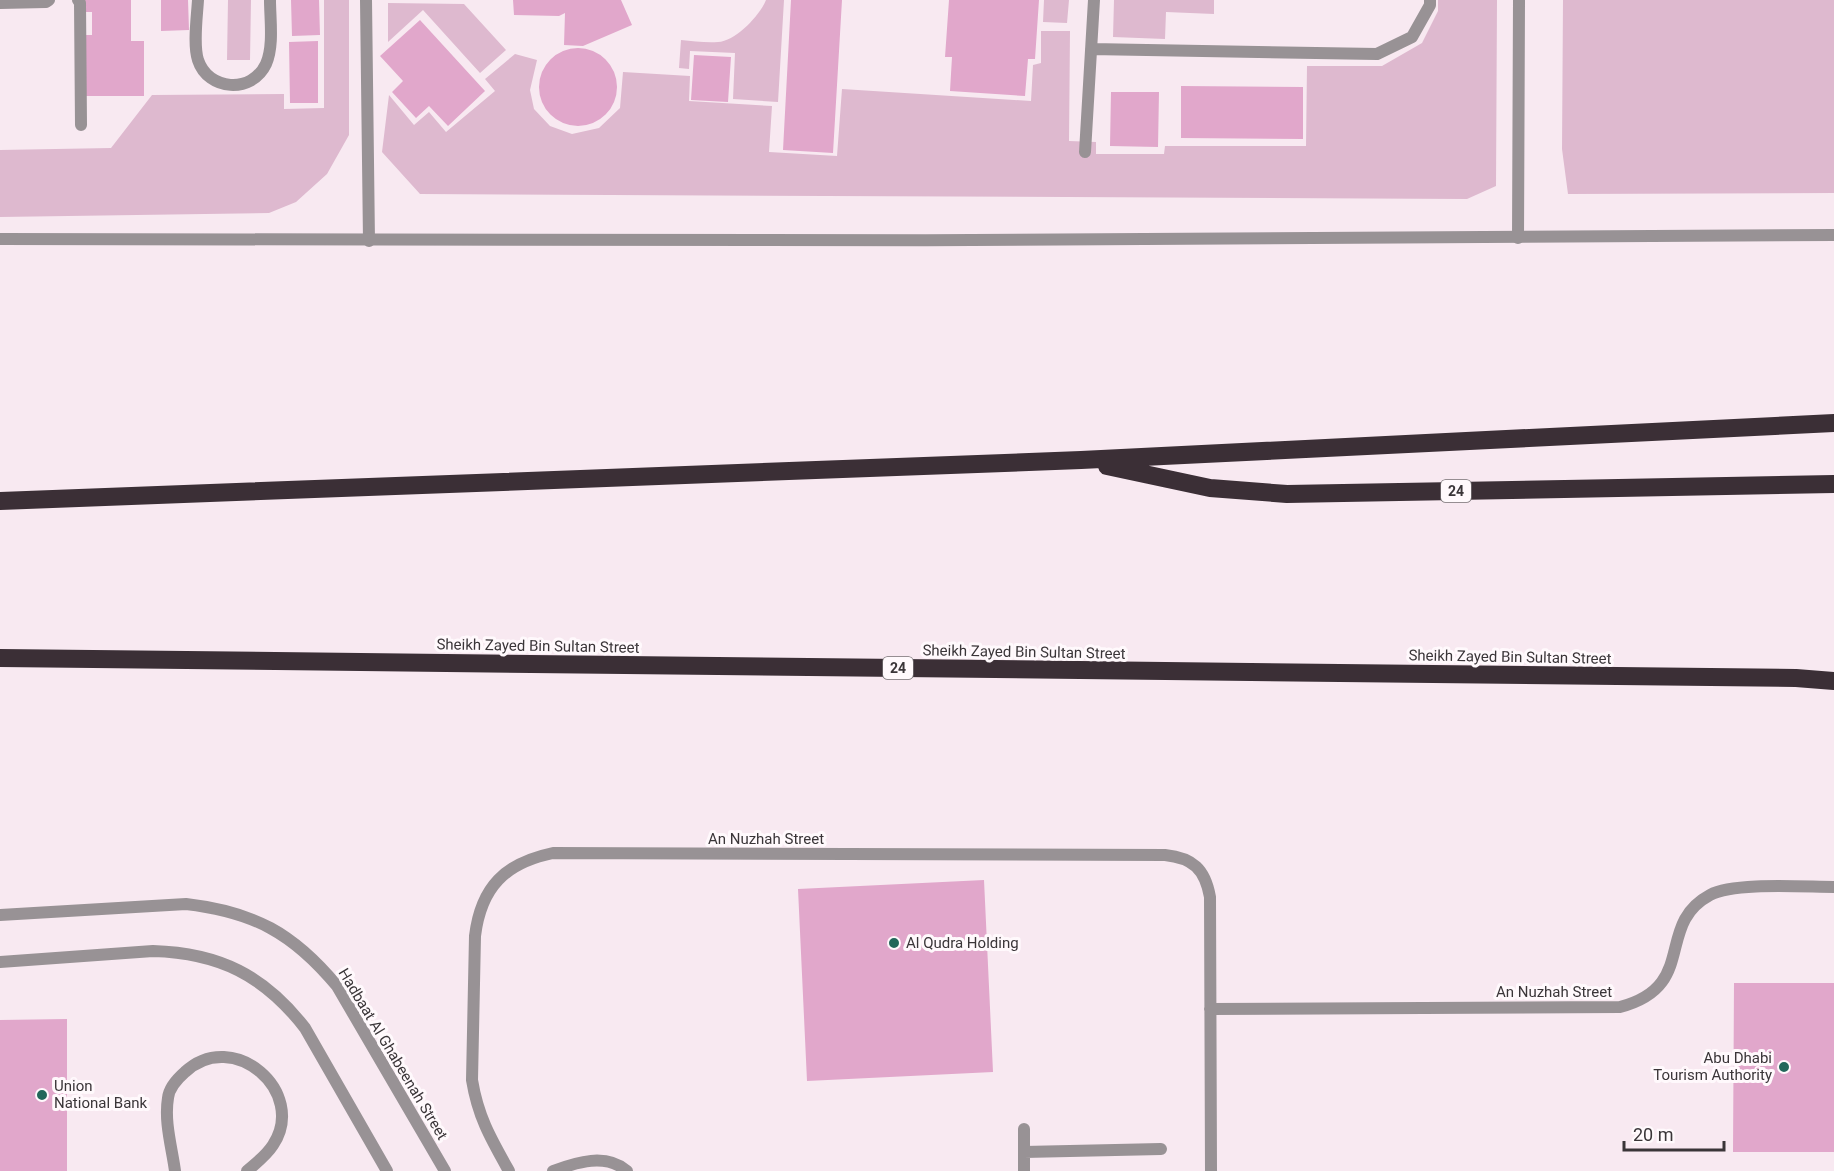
<svg xmlns="http://www.w3.org/2000/svg" width="1834" height="1171" font-family="Roboto,sans-serif">
<style>
.green{fill:#deb9cf}
.building{fill:#e1a7cb}
.lines{fill:none;stroke-linecap:round;stroke-linejoin:round}
.lane{stroke:#989295;stroke-width:12}
.street{stroke:#989295;stroke-width:12}
.highway{stroke:#3b2f36;stroke-width:18}
.poi-dot{fill:#22675a;stroke:#fff9fc;stroke-width:2}
.labels{text-anchor:middle;dominant-baseline:central;stroke-width:6;stroke-linejoin:round;paint-order:stroke}
.shield{fill:#fff9fc;stroke:#757073;stroke-width:1.5}
.shield-label{font-size:14px;font-weight:bold;fill:#3a3538}
.street-label{font-size:15px;fill:#3a3538;stroke:#fff9fc}
.poi-label{font-size:15px;fill:#3a3538;stroke:#fff9fc;text-anchor:start}
</style>
<rect width="100%" height="100%" fill="#f8e9f1"/>
<path class="green" d="M 228,0 L 251,0 L 250,60 L 227,60 Z
M 324,0 L 349,0 L 349,135 L 327,174 L 296,202 L 269,213 L 0,217 L 0,150 L 111,148 L 152,95 L 284,94 L 284,109 L 324,108 Z
M 766,0 L 784,0 L 778,102 L 733,99 L 735,53 L 690,51 L 689,69 L 679,68 L 681,40 C 693,41 706,43 718,42 C 736,41 760,15 766,0 Z
M 1044,0 L 1069,0 L 1067,23 L 1043,22 Z
M 1114,0 L 1214,0 L 1214,14 L 1166,12 L 1165,39 L 1113,37 Z
M 1438,0 L 1497,0 L 1496,186 L 1467,199 L 420,194 L 382,152 L 389,95 L 414,125 L 429,112 L 446,132 L 495,91 L 485,79 L 515,54 L 537,60 L 530,90 L 534,109 L 550,126 L 572,134 L 599,128 L 620,108 L 623,72 L 690,76 L 689,101 L 772,106 L 769,152 L 837,156 L 842,89 L 1031,101 L 1033,65 L 1041,63 L 1041,31 L 1070,31 L 1069,141 L 1096,142 L 1096,154 L 1164,154 L 1165,146 L 1306,146 L 1307,66 L 1382,66 L 1422,43 L 1438,11 Z
M 1563,0 L 1834,0 L 1834,193 L 1568,194 L 1562,149 Z
M 388,3 L 464,4 L 506,50 L 480,73 L 423,10 L 388,42 Z"/>
<path class="building" d="M 83,0 L 131,0 L 131,41 L 144,41 L 144,96 L 85,96 L 84,35 L 92,35 L 92,12 L 83,12 Z
M 161,0 L 188,0 L 189,30 L 161,31 Z
M 291,0 L 319,0 L 320,35 L 292,36 Z
M 513,0 L 621,0 L 632,25 L 583,46 L 564,45 L 565,13 L 559,16 L 514,15 Z
M 791,0 L 842,0 L 833,153 L 783,150 Z
M 949,0 L 1039,0 L 1035,59 L 1028,59 L 1025,96 L 950,91 L 952,57 L 945,57 Z
M 420,20 L 485,91 L 448,126 L 429,106 L 416,118 L 392,92 L 403,81 L 380,56 Z
M 318,41 L 318,103 L 290,103 L 289,42 Z
M539 87a39 39 0 1 1 78 0a39 39 0 1 1-78 0Z
M 694,55 L 731,57 L 728,102 L 691,100 Z
M 1181,86 L 1303,87 L 1303,139 L 1181,138 Z
M 1111,92 L 1159,92 L 1158,147 L 1110,146 Z
M 984,880 L 993,1072 L 807,1081 L 798,889 Z
M 1734,983 L 1834,983 L 1834,1152 L 1733,1152 Z
M 67,1019 L 67,1171 L 0,1171 L 0,1020 Z"/>
<g class="lines">
<path class="lane" d="M 78,0 L 80,3 L 81,125
M 198,0 C 197,17 193,45 198,60 C 208,91 252,94 266,64 C 274,46 270,19 270,0
M 366,0 L 369,241
M 0,3 L 46,2 L 49,0
M 1091,49 L 1377,54 L 1412,37 L 1430,5 L 1430,0
M 1085,152 L 1094,0
M 1518,238 L 1519,0
M 1024,1129 L 1024,1171
M 1024,1152 L 1161,1149
M 175,1171 C 172,1148 164,1122 168,1098 C 169,1088 177,1079 185,1072 C 233,1027 308,1092 273,1145 C 266,1156 256,1163 247,1171
M 553,1171 C 577,1162 606,1153 627,1171"/>
<path class="street" d="M 0,239 C 611,242 1223,241 1834,235
M 0,915 L 186,904 C 254,912 293,933 337,986 L 445,1171
M 0,962 L 153,951 C 219,953 264,975 305,1028 L 387,1171
M 1210,1009 L 1620,1007 C 1699,986 1654,925 1710,895 C 1734,882 1804,887 1834,887
M 509,1171 C 491,1139 478,1117 472,1080 L 475,936 C 481,887 505,863 553,853 L 1165,855 C 1193,858 1205,869 1210,897 L 1211,1171"/>
<path class="highway" d="M 1107,466 L 1210,488 L 1287,494 L 1834,484
M 0,501 L 1081,460 L 1834,423
M 0,658 L 1796,678 L 1834,681"/>
</g>
<g class="poi-dot">
<circle cx="894" cy="943" r="6"/>
<circle cx="1784" cy="1067" r="6"/>
<circle cx="42" cy="1095" r="6"/>
</g>
<g class="labels">
<g class="shield">
<rect x="1441" y="480" width="30" height="22" rx="4.5"/>
<rect x="883" y="657" width="30" height="22" rx="4.5"/>
</g>
<g class="shield-label">
<text x="1456" y="491">24</text>
<text x="898" y="668">24</text>
</g>
<g class="street-label">
<text transform="translate(538 646) rotate(1)">Sheikh Zayed Bin Sultan Street</text>
<text transform="translate(1024 652) rotate(1)">Sheikh Zayed Bin Sultan Street</text>
<text transform="translate(1510 657) rotate(1)">Sheikh Zayed Bin Sultan Street</text>
<text x="766" y="839">An Nuzhah Street</text>
<text x="1554" y="992">An Nuzhah Street</text>
<text transform="translate(393 1054) rotate(59)">Hadbaat Al Ghabeenah Street</text>
</g>
<g class="poi-label">
<text x="906" y="943">Al Qudra Holding</text>
<text x="1772" y="1058" text-anchor="end">Abu Dhabi<tspan x="1772" dy="17">Tourism Authority</tspan></text>
<text x="54" y="1086">Union<tspan x="54" dy="17">National Bank</tspan></text>
</g>
</g>
<path d="M1624 1141v9h100v-9" fill="none" stroke="#3a3538" stroke-width="3"/>
<text x="1633" y="1141" font-size="18" fill="#3a3538" stroke="#fff9fc" stroke-width="4.5" paint-order="stroke">20 m</text>
</svg>
